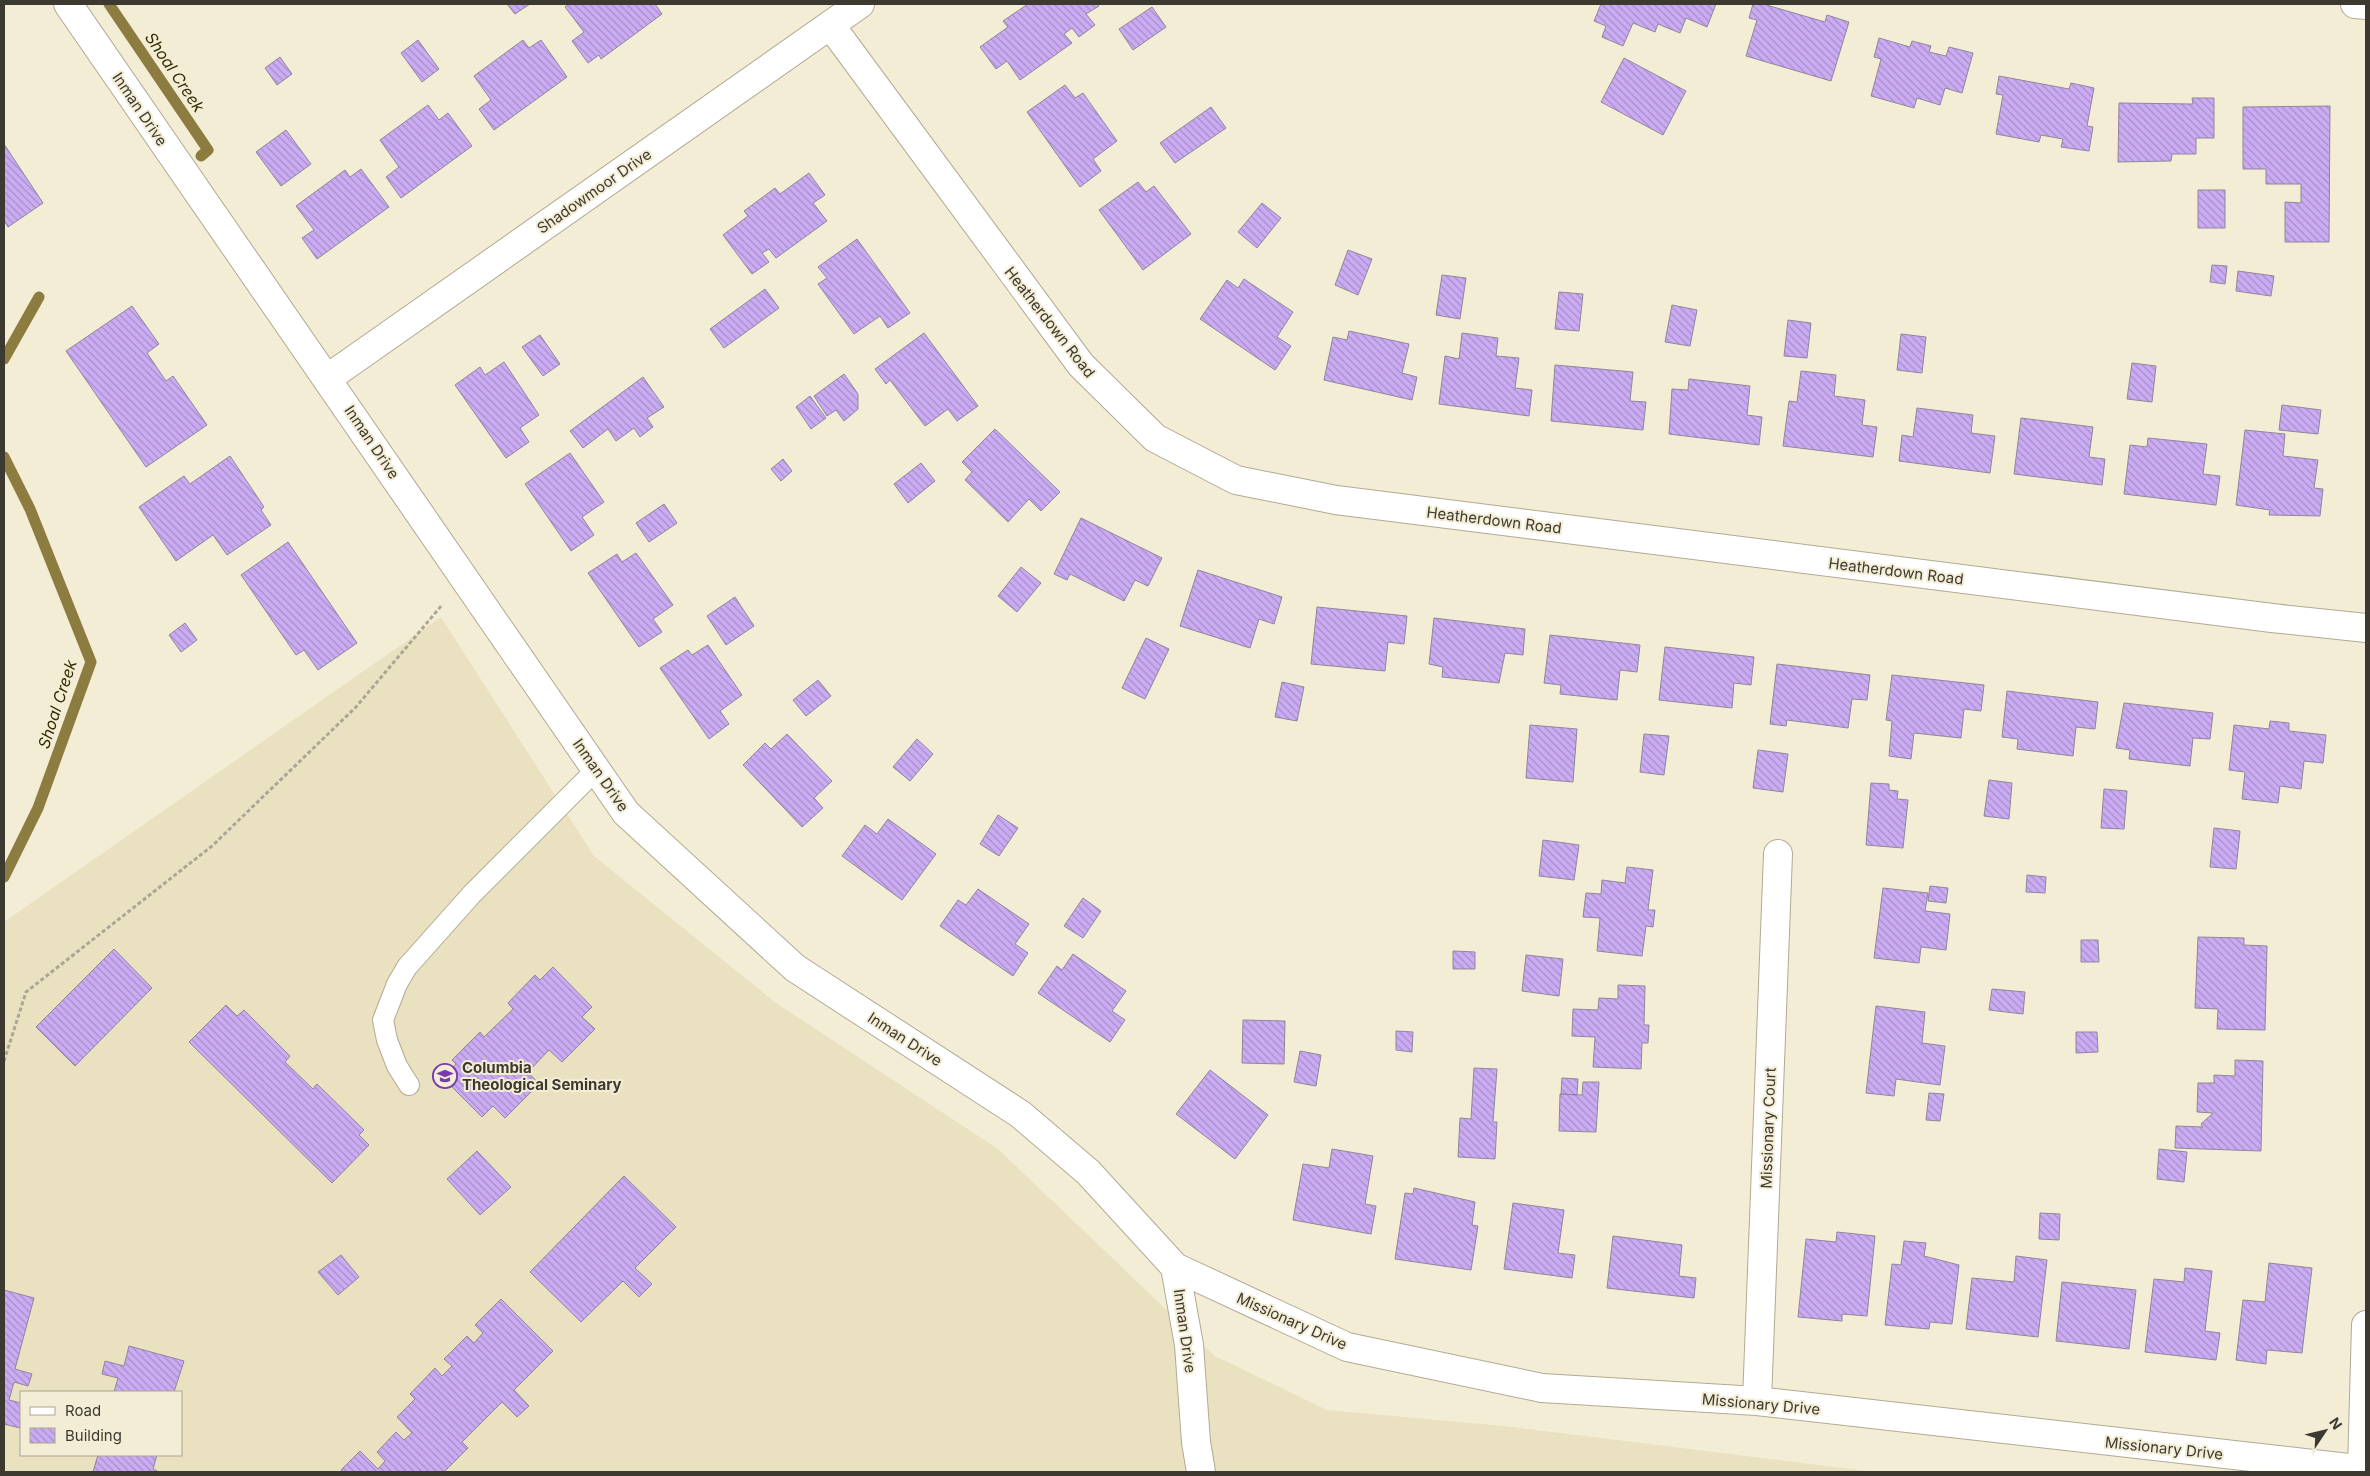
<svg xmlns="http://www.w3.org/2000/svg" width="2370" height="1476" font-family="Inter,sans-serif">
<style>
.built{fill:#eae1c1;fill-rule:evenodd}
.lines{fill:none;stroke-linecap:round;stroke-linejoin:round}
.stream{stroke:#8c7c3f;stroke-width:11}
.building{fill:url(#building-back-hatch);stroke:#8f869b}
.lane-casing{stroke:#b1aa93;stroke-width:22}
.street-casing{stroke:#b1aa93;stroke-width:30}
.path{stroke:#aba694;stroke-width:3;stroke-dasharray:4 2.5;stroke-linecap:butt}
.lane{stroke:#fff;stroke-width:20}
.street{stroke:#fff;stroke-width:28}
.labels{text-anchor:middle;dominant-baseline:central;stroke-width:4;stroke-linejoin:round;paint-order:stroke}
.street-label{font-size:15px;fill:#3c3930;stroke:#f4edd5}
.poi-label{font-size:15px;font-weight:bold;fill:#3c3930;stroke:#f4edd5;text-anchor:start}
.water-label{font-size:16px;font-style:italic;fill:#342b05;stroke:#f4edd5}
</style>
<defs>
<pattern id="building-back-hatch" width="6" height="6" patternUnits="userSpaceOnUse" patternTransform="scale(1.25)"><rect width="6" height="6" fill="#cbacf4"/><path d="M-1 5l2 2M0 0l6 6M5-1l2 2" fill="none" stroke="#a68dc6"/></pattern>
</defs>
<rect width="100%" height="100%" fill="#f4edd5"/>
<path class="built" d="M 441,617 L 594,856 L 776,1003 L 998,1149 L 1215,1356 L 1327,1410 L 1504,1426 L 1874,1472 L 4,1472 L 4,922 ZM 21,1392 L 181,1392 L 181,1455 L 21,1455 Z"/>
<g class="lines">
<path class="stream" d="M 109,4 L 208,150 L 201,156
M 4,359 L 39,297
M 4,457 L 30,509 L 91,662 L 38,808 L 4,877"/>
</g>
<path class="building" d="M 507,4 L 530,4 L 515,14 Z
M 569,4 L 655,4 L 662,14 L 601,59 L 599,55 L 588,63 L 572,41 L 584,32 L 565,7 Z
M 1028,4 L 1097,4 L 1099,6 L 1086,14 L 1095,25 L 1079,37 L 1072,28 L 1064,34 L 1072,43 L 1020,80 L 1007,61 L 996,69 L 980,47 L 1008,27 L 1003,21 Z
M 1601,4 L 1716,4 L 1707,27 L 1686,18 L 1680,33 L 1658,24 L 1655,32 L 1633,23 L 1623,46 L 1602,37 L 1606,26 L 1594,21 Z
M 1753,4 L 1763,4 L 1825,22 L 1827,15 L 1849,22 L 1831,81 L 1746,56 L 1757,20 L 1749,18 Z
M 1152,7 L 1166,27 L 1133,50 L 1119,29 Z
M 1879,38 L 1910,47 L 1912,41 L 1931,46 L 1929,52 L 1946,56 L 1949,47 L 1973,53 L 1962,93 L 1945,88 L 1940,105 L 1917,98 L 1914,108 L 1871,96 L 1881,59 L 1874,57 Z
M 418,40 L 439,69 L 422,82 L 401,53 Z
M 523,40 L 529,48 L 541,40 L 567,77 L 494,130 L 479,109 L 491,100 L 474,76 Z
M 280,57 L 292,74 L 277,85 L 265,68 Z
M 1624,58 L 1686,91 L 1663,135 L 1601,102 Z
M 1999,76 L 2069,89 L 2071,83 L 2094,88 L 2087,126 L 2093,127 L 2089,151 L 2061,147 L 2063,139 L 2041,135 L 2039,142 L 1996,134 L 2003,95 L 1996,94 Z
M 1065,85 L 1075,98 L 1083,93 L 1117,141 L 1093,159 L 1101,171 L 1080,187 L 1027,112 Z
M 2192,98 L 2214,98 L 2214,138 L 2196,138 L 2196,154 L 2172,154 L 2171,161 L 2118,162 L 2119,103 L 2193,104 Z
M 428,105 L 439,120 L 448,113 L 472,146 L 401,198 L 386,177 L 399,167 L 380,140 Z
M 2330,106 L 2329,242 L 2285,242 L 2285,202 L 2301,203 L 2301,184 L 2266,184 L 2266,169 L 2243,169 L 2243,107 Z
M 1211,107 L 1226,128 L 1175,163 L 1160,143 Z
M 286,130 L 311,164 L 281,186 L 256,152 Z
M 4,144 L 43,203 L 8,227 L 4,220 Z
M 361,169 L 389,207 L 317,259 L 302,238 L 314,230 L 296,206 L 345,170 L 350,177 Z
M 809,173 L 825,195 L 813,203 L 827,221 L 776,258 L 769,249 L 762,253 L 769,262 L 752,274 L 723,235 L 748,216 L 744,211 L 775,188 L 780,194 Z
M 1138,182 L 1146,192 L 1154,186 L 1191,234 L 1143,270 L 1099,210 Z
M 2198,190 L 2225,190 L 2225,228 L 2198,228 Z
M 1262,203 L 1281,218 L 1257,248 L 1238,232 Z
M 857,239 L 910,313 L 888,328 L 880,316 L 854,334 L 818,284 L 827,278 L 818,267 Z
M 1348,250 L 1372,259 L 1358,295 L 1335,285 Z
M 2212,265 L 2227,266 L 2225,284 L 2210,282 Z
M 2238,271 L 2274,276 L 2271,296 L 2236,291 Z
M 1442,275 L 1466,278 L 1460,319 L 1436,315 Z
M 1244,279 L 1293,312 L 1277,337 L 1291,346 L 1275,370 L 1200,319 L 1227,280 L 1238,288 Z
M 765,289 L 779,308 L 724,348 L 710,329 Z
M 1559,292 L 1583,294 L 1579,331 L 1555,329 Z
M 1672,305 L 1697,310 L 1690,346 L 1665,342 Z
M 132,306 L 159,344 L 147,353 L 166,381 L 173,376 L 207,425 L 146,467 L 66,351 Z
M 1788,320 L 1811,323 L 1807,358 L 1784,356 Z
M 1349,331 L 1409,344 L 1402,373 L 1417,377 L 1412,400 L 1324,380 L 1333,337 L 1347,340 Z
M 924,333 L 978,406 L 957,421 L 948,409 L 925,426 L 890,380 L 886,384 L 875,369 Z
M 1462,333 L 1498,338 L 1496,356 L 1519,358 L 1515,388 L 1532,390 L 1529,416 L 1439,404 L 1445,356 L 1459,359 Z
M 1901,334 L 1926,337 L 1922,373 L 1897,370 Z
M 540,335 L 560,364 L 543,376 L 522,347 Z
M 504,362 L 539,415 L 520,428 L 529,442 L 506,458 L 455,385 L 480,367 L 485,375 Z
M 2132,363 L 2156,366 L 2152,402 L 2127,399 Z
M 1555,365 L 1633,372 L 1630,401 L 1646,402 L 1643,430 L 1551,421 Z
M 1801,371 L 1836,375 L 1834,396 L 1865,400 L 1862,425 L 1877,427 L 1873,457 L 1783,446 L 1789,401 L 1797,402 Z
M 844,374 L 858,394 L 858,409 L 844,421 L 836,410 L 827,416 L 814,396 Z
M 643,377 L 664,407 L 647,418 L 653,427 L 640,437 L 634,428 L 616,441 L 608,429 L 583,448 L 570,431 Z
M 1689,379 L 1750,386 L 1747,415 L 1762,417 L 1759,445 L 1669,434 L 1672,389 L 1688,390 Z
M 810,396 L 826,418 L 811,429 L 796,407 Z
M 2282,405 L 2321,410 L 2318,434 L 2279,430 Z
M 1917,408 L 1973,415 L 1971,433 L 1995,436 L 1990,473 L 1899,461 L 1902,435 L 1913,437 Z
M 2021,418 L 2093,427 L 2089,457 L 2105,459 L 2102,485 L 2014,474 Z
M 995,429 L 1060,492 L 1041,511 L 1029,499 L 1008,522 L 965,480 L 972,472 L 962,462 Z
M 2245,430 L 2285,434 L 2283,456 L 2318,460 L 2314,488 L 2323,489 L 2320,516 L 2269,515 L 2270,510 L 2236,505 Z
M 2148,438 L 2207,444 L 2203,474 L 2220,476 L 2216,505 L 2124,494 L 2130,445 L 2147,447 Z
M 570,453 L 604,502 L 582,517 L 594,535 L 571,551 L 525,484 Z
M 230,456 L 264,507 L 261,510 L 271,525 L 227,555 L 213,535 L 176,561 L 139,507 L 184,476 L 190,484 Z
M 783,459 L 792,471 L 781,481 L 771,469 Z
M 921,463 L 935,481 L 908,503 L 894,484 Z
M 664,504 L 677,523 L 649,542 L 636,523 Z
M 1081,518 L 1162,558 L 1148,586 L 1135,580 L 1124,601 L 1070,574 L 1067,580 L 1054,574 Z
M 288,542 L 357,643 L 318,670 L 304,650 L 296,655 L 241,575 Z
M 636,553 L 673,605 L 653,619 L 662,632 L 639,647 L 588,573 L 617,554 L 622,562 Z
M 1021,567 L 1041,583 L 1017,612 L 998,596 Z
M 1198,570 L 1282,597 L 1274,624 L 1259,619 L 1250,648 L 1180,626 Z
M 735,597 L 754,626 L 726,645 L 707,616 Z
M 1317,607 L 1407,616 L 1404,644 L 1388,642 L 1385,671 L 1311,664 Z
M 1434,618 L 1525,629 L 1523,655 L 1505,653 L 1499,683 L 1442,677 L 1443,667 L 1429,664 Z
M 185,623 L 197,640 L 181,652 L 169,635 Z
M 1550,635 L 1640,645 L 1637,672 L 1620,670 L 1617,700 L 1560,694 L 1561,685 L 1544,683 Z
M 1146,638 L 1169,649 L 1145,699 L 1122,688 Z
M 708,645 L 742,695 L 720,711 L 729,724 L 709,739 L 660,668 L 688,650 L 692,655 Z
M 1665,647 L 1754,657 L 1751,685 L 1734,683 L 1732,708 L 1659,700 Z
M 1777,664 L 1870,675 L 1867,700 L 1852,699 L 1848,728 L 1787,720 L 1786,726 L 1770,724 Z
M 1892,675 L 1984,685 L 1981,711 L 1964,709 L 1961,738 L 1914,733 L 1911,759 L 1889,756 L 1892,721 L 1886,720 Z
M 818,680 L 831,696 L 806,716 L 793,700 Z
M 1282,682 L 1304,687 L 1297,721 L 1275,717 Z
M 2007,691 L 2098,702 L 2095,729 L 2076,727 L 2073,756 L 2017,749 L 2018,739 L 2002,737 Z
M 2124,703 L 2213,713 L 2210,739 L 2193,738 L 2190,766 L 2129,759 L 2130,750 L 2116,748 Z
M 2270,721 L 2289,723 L 2289,731 L 2326,735 L 2323,763 L 2304,761 L 2301,789 L 2280,786 L 2278,803 L 2242,799 L 2245,772 L 2229,770 L 2234,725 L 2269,729 Z
M 1530,725 L 1577,729 L 1573,782 L 1526,778 Z
M 787,734 L 832,781 L 814,798 L 823,808 L 802,827 L 743,765 L 765,743 L 771,749 Z
M 1644,734 L 1669,736 L 1664,775 L 1640,772 Z
M 917,739 L 933,754 L 910,781 L 893,767 Z
M 1758,750 L 1788,754 L 1783,792 L 1753,788 Z
M 1989,780 L 2012,783 L 2009,819 L 1984,816 Z
M 1871,783 L 1889,784 L 1889,790 L 1898,791 L 1897,799 L 1908,800 L 1903,848 L 1866,845 Z
M 2104,789 L 2127,791 L 2124,829 L 2101,828 Z
M 998,815 L 1018,828 L 999,856 L 980,844 Z
M 888,819 L 936,854 L 902,900 L 842,856 L 865,825 L 877,834 Z
M 2214,828 L 2240,831 L 2236,869 L 2210,867 Z
M 1543,840 L 1579,845 L 1574,880 L 1539,876 Z
M 1627,867 L 1653,870 L 1648,910 L 1655,910 L 1653,927 L 1646,926 L 1642,956 L 1597,951 L 1600,918 L 1583,917 L 1586,893 L 1601,894 L 1602,880 L 1625,883 Z
M 2027,875 L 2046,877 L 2045,893 L 2026,892 Z
M 1930,886 L 1948,888 L 1946,903 L 1928,901 Z
M 1883,888 L 1928,893 L 1925,911 L 1950,914 L 1946,950 L 1921,947 L 1919,963 L 1874,958 Z
M 978,889 L 1029,924 L 1015,944 L 1028,953 L 1013,976 L 940,926 L 958,900 L 966,905 Z
M 1083,898 L 1101,911 L 1083,938 L 1064,926 Z
M 2198,937 L 2244,938 L 2244,945 L 2267,946 L 2265,1030 L 2217,1029 L 2218,1009 L 2195,1008 Z
M 2081,940 L 2098,940 L 2099,962 L 2081,962 Z
M 114,949 L 152,988 L 75,1066 L 36,1027 Z
M 1453,951 L 1475,952 L 1475,969 L 1453,969 Z
M 1073,954 L 1126,991 L 1112,1011 L 1125,1020 L 1110,1042 L 1038,993 L 1057,966 L 1062,970 Z
M 1526,955 L 1563,959 L 1559,996 L 1522,991 Z
M 553,967 L 592,1007 L 582,1017 L 595,1029 L 562,1062 L 549,1050 L 528,1072 L 539,1084 L 505,1118 L 493,1106 L 482,1117 L 443,1078 L 456,1064 L 452,1060 L 480,1032 L 484,1037 L 513,1009 L 508,1003 L 535,975 L 540,980 Z
M 1618,985 L 1645,986 L 1644,1025 L 1649,1025 L 1648,1043 L 1642,1043 L 1641,1069 L 1593,1067 L 1595,1037 L 1572,1036 L 1573,1009 L 1598,1010 L 1599,998 L 1618,999 Z
M 1992,989 L 2025,992 L 2023,1014 L 1989,1010 Z
M 226,1005 L 237,1016 L 244,1010 L 290,1056 L 285,1062 L 313,1089 L 317,1084 L 364,1130 L 359,1135 L 369,1145 L 332,1183 L 189,1042 Z
M 1876,1006 L 1925,1012 L 1922,1043 L 1945,1046 L 1940,1085 L 1896,1079 L 1894,1096 L 1866,1093 Z
M 1243,1020 L 1285,1021 L 1284,1064 L 1242,1063 Z
M 1396,1031 L 1413,1032 L 1412,1052 L 1396,1050 Z
M 2076,1032 L 2097,1032 L 2098,1052 L 2076,1053 Z
M 1300,1051 L 1321,1055 L 1316,1086 L 1294,1082 Z
M 2235,1060 L 2263,1061 L 2261,1151 L 2175,1148 L 2176,1126 L 2203,1127 L 2201,1124 L 2213,1113 L 2197,1112 L 2198,1083 L 2214,1083 L 2214,1075 L 2235,1076 Z
M 1474,1068 L 1497,1069 L 1493,1122 L 1497,1122 L 1495,1159 L 1458,1157 L 1460,1118 L 1471,1119 Z
M 1210,1070 L 1268,1115 L 1235,1159 L 1176,1114 Z
M 1562,1078 L 1578,1079 L 1577,1095 L 1561,1094 Z
M 1583,1082 L 1599,1082 L 1596,1132 L 1559,1131 L 1560,1094 L 1582,1095 Z
M 1929,1093 L 1944,1094 L 1940,1121 L 1926,1120 Z
M 1332,1149 L 1373,1156 L 1365,1204 L 1376,1206 L 1371,1234 L 1293,1220 L 1303,1164 L 1329,1168 Z
M 2159,1149 L 2187,1152 L 2184,1182 L 2157,1179 Z
M 477,1151 L 511,1187 L 480,1215 L 447,1179 Z
M 624,1176 L 676,1227 L 635,1268 L 652,1284 L 639,1297 L 623,1281 L 581,1322 L 530,1272 Z
M 1414,1188 L 1475,1202 L 1472,1225 L 1478,1226 L 1471,1270 L 1395,1259 L 1405,1193 L 1413,1194 Z
M 1513,1203 L 1564,1210 L 1558,1253 L 1575,1255 L 1572,1278 L 1504,1269 Z
M 2040,1213 L 2060,1214 L 2059,1240 L 2039,1239 Z
M 1837,1232 L 1875,1236 L 1867,1316 L 1842,1314 L 1842,1321 L 1798,1317 L 1806,1239 L 1836,1242 Z
M 1613,1236 L 1682,1245 L 1679,1276 L 1696,1278 L 1694,1298 L 1607,1288 Z
M 1904,1241 L 1926,1243 L 1924,1256 L 1959,1265 L 1952,1324 L 1930,1322 L 1929,1329 L 1885,1325 L 1892,1264 L 1901,1265 Z
M 341,1255 L 359,1277 L 338,1295 L 318,1272 Z
M 2016,1256 L 2047,1260 L 2038,1337 L 1966,1329 L 1972,1278 L 2014,1282 Z
M 2269,1263 L 2312,1268 L 2302,1353 L 2267,1350 L 2266,1364 L 2236,1360 L 2243,1300 L 2265,1302 Z
M 2185,1268 L 2212,1271 L 2205,1331 L 2220,1333 L 2216,1360 L 2145,1352 L 2154,1279 L 2184,1282 Z
M 2062,1282 L 2136,1290 L 2129,1349 L 2056,1341 Z
M 4,1290 L 34,1298 L 15,1369 L 32,1374 L 28,1386 L 14,1382 L 9,1400 L 21,1403 L 20,1428 L 4,1424 Z
M 501,1299 L 553,1351 L 514,1390 L 529,1406 L 517,1417 L 502,1402 L 462,1442 L 468,1448 L 444,1472 L 344,1472 L 341,1470 L 360,1451 L 378,1469 L 385,1461 L 377,1452 L 396,1432 L 404,1440 L 412,1433 L 397,1417 L 415,1399 L 410,1394 L 435,1368 L 442,1376 L 452,1366 L 444,1359 L 467,1336 L 474,1343 L 483,1333 L 475,1325 Z
M 129,1346 L 184,1361 L 174,1392 L 114,1392 L 118,1378 L 102,1374 L 105,1361 L 124,1366 Z
M 98,1455 L 157,1455 L 153,1469 L 159,1472 L 93,1472 Z"/>
<g class="lines">
<defs>
<path id="lane" d="M 409,1085 L 397,1066 L 387,1040 L 383,1020 L 397,984 L 407,967 L 472,894 L 597,769"/>
<path id="street" d="M 68,4 L 626,813 L 795,968 L 1020,1114 L 1088,1172 L 1175,1267 L 1189,1345 L 1196,1442 L 1201,1472
M 2355,4 L 2366,5
M 831,26 L 1081,365 L 1155,438 L 1236,480 L 1336,500 L 2272,618 L 2366,628
M 328,378 L 860,4
M 1175,1267 L 1347,1347 L 1542,1388 L 1757,1401 L 2366,1470
M 1757,1401 L 1778,854
M 2362,1470 L 2366,1325"/>
</defs>
<use href="#lane" class="lane-casing"/>
<use href="#street" class="street-casing"/>
<path class="path" d="M 4,1061 L 26,992 L 212,846 L 356,707 L 442,605"/>
<use href="#lane" class="lane"/>
<use href="#street" class="street"/>
</g>
<defs>
<symbol id="university-ring" viewBox="-11 -11 22 22"><circle r="9.5" fill="#f4edd5" stroke="#773bb0" stroke-width="1.5"/><path d="M0-5L7-2L0 1L-7-2ZM-4 1L0 2.5L4 1V4Q0 6-4 4Z" fill="#773bb0"/></symbol>
</defs>
<g fill-rule="evenodd">
<use href="#university-ring" x="431" y="1062" width="28" height="28"/>
</g>
<g class="labels">
<g class="street-label">
<text transform="translate(140 109) rotate(56)">Inman Drive</text>
<text transform="translate(594 191) rotate(-35)">Shadowmoor Drive</text>
<text transform="translate(1050 322) rotate(52)">Heatherdown Road</text>
<text transform="translate(372 442) rotate(56)">Inman Drive</text>
<text transform="translate(1494 520) rotate(7)">Heatherdown Road</text>
<text transform="translate(1896 571) rotate(7)">Heatherdown Road</text>
<text transform="translate(601 775) rotate(55)">Inman Drive</text>
<text transform="translate(905 1039) rotate(33)">Inman Drive</text>
<text transform="translate(1768 1128) rotate(-88)">Missionary Court</text>
<text transform="translate(1292 1321) rotate(24)">Missionary Drive</text>
<text transform="translate(1185 1331) rotate(82)">Inman Drive</text>
<text transform="translate(1761 1404) rotate(5)">Missionary Drive</text>
<text transform="translate(2164 1448) rotate(6)">Missionary Drive</text>
</g>
<g class="poi-label">
<text x="462" y="1067">Columbia<tspan x="462" dy="17">Theological Seminary</tspan></text>
</g>
<g class="water-label">
<text transform="translate(175 72) rotate(56)">Shoal Creek</text>
<text transform="translate(57 704) rotate(-72)">Shoal Creek</text>
</g>
</g>
<rect width="2370" height="1476" fill="none" stroke="#3c3930" stroke-width="10"/>
<rect x="20" y="1391" width="162" height="65" fill="#f4edd5" stroke="#aaa593"/>
<rect x="30" y="1407" width="25" height="8" fill="#ffffff" stroke="#aaa593"/>
<text x="65" y="1416" font-size="15" fill="#3c3930">Road</text>
<rect x="30" y="1428" width="25" height="15" fill="url(#building-back-hatch)" stroke="#aaa593"/>
<text x="65" y="1441" font-size="15" fill="#3c3930">Building</text>
<g transform="translate(2325 1431) rotate(55)" stroke="#f4edd5" stroke-width="4" paint-order="stroke">
<path d="M0-4L9 19L0 12L-9 19Z" fill="#3c3930"/>
<text y="-8" font-size="14" font-weight="bold" text-anchor="middle" fill="#3c3930">N</text>
</g>
</svg>
